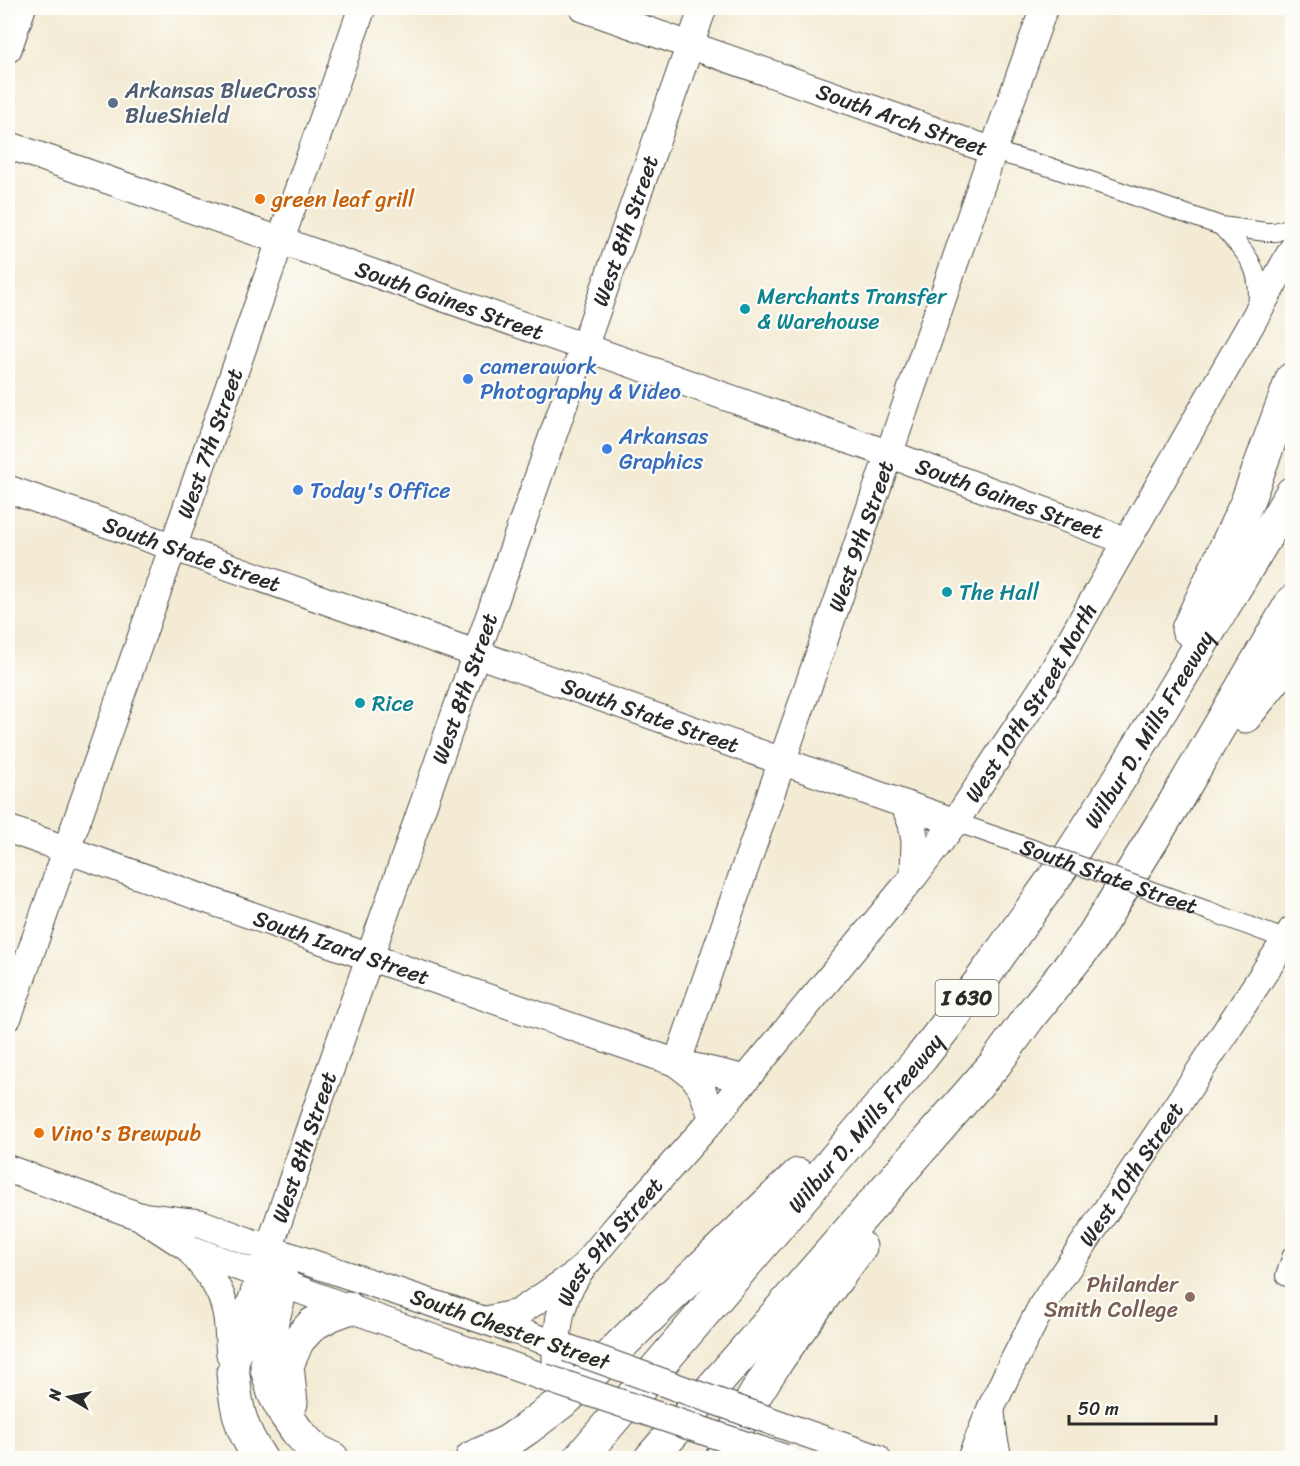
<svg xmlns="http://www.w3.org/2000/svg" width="1300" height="1466" font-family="Sriracha,sans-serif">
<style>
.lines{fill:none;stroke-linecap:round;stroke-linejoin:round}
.street-casing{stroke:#494844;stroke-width:20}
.secondary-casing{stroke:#494844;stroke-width:29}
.highway-casing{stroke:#494844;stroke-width:35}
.street{stroke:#fff;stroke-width:18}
.secondary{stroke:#fff;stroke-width:27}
.highway{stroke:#fff;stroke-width:33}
.street-bridge-casing{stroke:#494844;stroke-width:20;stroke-linecap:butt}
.secondary-bridge-casing{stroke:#494844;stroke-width:29;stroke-linecap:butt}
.street-bridge{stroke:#fff;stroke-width:18}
.secondary-bridge{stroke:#fff;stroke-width:27}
.service-dot{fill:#5c6f8a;stroke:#fdfcf7;stroke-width:2}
.food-dot{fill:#e8710a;stroke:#fdfcf7;stroke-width:2}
.culture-dot{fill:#0f9aa8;stroke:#fdfcf7;stroke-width:2}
.shop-dot{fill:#3f7fe0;stroke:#fdfcf7;stroke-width:2}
.education-dot{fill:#8d6e63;stroke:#fdfcf7;stroke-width:2}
.labels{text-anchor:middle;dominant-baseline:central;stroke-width:4.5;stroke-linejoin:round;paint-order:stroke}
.shield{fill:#fdfcf7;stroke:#6a6a68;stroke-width:1.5}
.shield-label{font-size:21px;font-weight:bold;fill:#2b2b2b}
.service-label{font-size:22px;fill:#4e5e75;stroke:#fdfcf7;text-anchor:start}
.street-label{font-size:22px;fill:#2b2b2b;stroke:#fdfcf7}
.food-label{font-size:22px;fill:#c56008;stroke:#fdfcf7;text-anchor:start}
.culture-label{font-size:22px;fill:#0d838f;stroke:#fdfcf7;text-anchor:start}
.shop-label{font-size:22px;fill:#366cbe;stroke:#fdfcf7;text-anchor:start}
.education-label{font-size:22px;fill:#785e54;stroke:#fdfcf7;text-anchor:end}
</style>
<rect width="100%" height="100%" fill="#fdfcf7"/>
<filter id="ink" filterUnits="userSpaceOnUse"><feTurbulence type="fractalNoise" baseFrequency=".0167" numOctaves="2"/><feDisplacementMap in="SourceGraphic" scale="12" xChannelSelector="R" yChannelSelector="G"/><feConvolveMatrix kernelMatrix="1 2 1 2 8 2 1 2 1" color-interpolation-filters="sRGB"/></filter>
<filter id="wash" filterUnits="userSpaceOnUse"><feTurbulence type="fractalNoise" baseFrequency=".008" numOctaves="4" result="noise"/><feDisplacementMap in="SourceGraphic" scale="24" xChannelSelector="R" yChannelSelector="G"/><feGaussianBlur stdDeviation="1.35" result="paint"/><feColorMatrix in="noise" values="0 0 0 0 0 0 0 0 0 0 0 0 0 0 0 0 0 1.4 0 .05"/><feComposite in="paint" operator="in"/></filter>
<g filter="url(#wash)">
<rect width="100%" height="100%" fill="#f3ebd4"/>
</g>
<g filter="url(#ink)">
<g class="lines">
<defs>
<path id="street" d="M 993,151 L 1050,167 L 1221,226 L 1266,232 L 1275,232 L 1292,227
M 1221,226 C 1247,254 1262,267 1257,308
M 955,822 L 1007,840
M 1209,911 L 1292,942
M 1292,1255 L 1285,1276 L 1292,1279"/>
<g id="secondary">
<path id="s1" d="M 583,8 L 993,151"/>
<path d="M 8,49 L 22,8"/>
<path id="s2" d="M 8,145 L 889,454 L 1127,541"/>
<path id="s3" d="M 8,489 L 955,822"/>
<path d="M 904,804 L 912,824 L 915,841 L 914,876"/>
<path id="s4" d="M 8,829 L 349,950 L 677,1063 L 746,1079"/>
<path id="s5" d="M 8,1017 L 362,8"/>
<path id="s6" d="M 677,1063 L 889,454 L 993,151 L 1044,8"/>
<path d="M 677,1064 L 693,1076 L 701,1087 L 713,1119"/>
<path d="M 8,1169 L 139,1216 L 200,1223 L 269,1249 L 567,1348"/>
<path d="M 145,1220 L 188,1248 L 348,1308 L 543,1377"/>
<path d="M 188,1248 C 204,1268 221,1286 226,1312 C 229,1325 228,1340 230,1354"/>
<path d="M 487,1320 L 518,1313 L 576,1274"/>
<path id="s7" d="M 233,1373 L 247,1314 L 317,1107 L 703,8"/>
<path id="s8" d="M 567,1385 L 556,1361 L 556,1344 L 560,1316 L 567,1293 L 579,1272 L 615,1229 L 713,1119 L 746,1079 L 914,876 L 955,822 L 1046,683 L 1255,317 L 1292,250"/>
<path d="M 991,1412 L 994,1439 L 998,1458"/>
<path d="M 799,1431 L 877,1458"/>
<path id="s9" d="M 971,1458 L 991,1408 L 1008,1372 L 1043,1304 L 1190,1086 L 1292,930"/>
</g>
<g id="highway">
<path d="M 1188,629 L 1247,502 L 1292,379"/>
<path d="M 1245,716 L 1292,657"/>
<path d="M 269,1249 L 283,1283 L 267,1339 L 267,1369 L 274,1393 L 286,1415 L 297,1431 L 308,1443 L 317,1451 L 332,1458"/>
<path d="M 233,1373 C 236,1408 240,1429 260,1458"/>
<path d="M 291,1403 L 287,1365 L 298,1340 L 313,1324 L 332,1314 L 348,1308"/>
<path d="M 472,1458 L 507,1442 L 526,1429 L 567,1398 L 639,1327 L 798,1175"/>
<path id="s10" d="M 580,1458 L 921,1058 L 980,982 L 1069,857 L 1120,778 L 1292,493"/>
<path d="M 651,1458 L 995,1064 L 1029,1017 L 1090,941 L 1174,804 L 1292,602"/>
<path d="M 722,1458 C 756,1381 810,1315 860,1247"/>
</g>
</defs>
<use href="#street" class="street-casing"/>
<use href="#secondary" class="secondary-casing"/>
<use href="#highway" class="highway-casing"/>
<use href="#street" class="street"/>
<use href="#secondary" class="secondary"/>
<use href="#highway" class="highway"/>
<defs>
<g id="street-bridge">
<path id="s11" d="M 1007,840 L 1209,911"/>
</g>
<path id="secondary-bridge" d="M 567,1348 L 799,1431
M 543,1377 L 784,1458"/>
</defs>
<use href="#street-bridge" class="street-bridge-casing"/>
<use href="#secondary-bridge" class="secondary-bridge-casing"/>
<use href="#street-bridge" class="street-bridge"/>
<use href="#secondary-bridge" class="secondary-bridge"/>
</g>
</g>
<circle class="service-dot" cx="113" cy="103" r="6"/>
<g class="food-dot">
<circle cx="260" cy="199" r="6"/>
<circle cx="39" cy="1133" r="6"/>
</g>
<g class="culture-dot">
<circle cx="745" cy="309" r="6"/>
<circle cx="947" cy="592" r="6"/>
<circle cx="360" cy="703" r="6"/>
</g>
<g class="shop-dot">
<circle cx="468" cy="379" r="6"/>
<circle cx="607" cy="449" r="6"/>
<circle cx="298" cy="490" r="6"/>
</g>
<circle class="education-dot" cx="1190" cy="1297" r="6"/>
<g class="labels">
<rect class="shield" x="935.5" y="980" width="63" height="36" rx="4.5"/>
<g class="shield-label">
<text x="967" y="998">I 630</text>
</g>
<g class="service-label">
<text x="125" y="90">Arkansas BlueCross<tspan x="125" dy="25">BlueShield</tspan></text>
</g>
<g class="street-label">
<text stroke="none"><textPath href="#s1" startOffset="338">South Arch Street</textPath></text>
<text stroke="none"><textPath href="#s7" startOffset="1208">West 8th Street</textPath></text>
<text stroke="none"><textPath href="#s2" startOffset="468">South Gaines Street</textPath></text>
<text stroke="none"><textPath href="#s5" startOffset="608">West 7th Street</textPath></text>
<text stroke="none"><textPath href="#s2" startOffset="1062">South Gaines Street</textPath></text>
<text stroke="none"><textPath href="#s6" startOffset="558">West 9th Street</textPath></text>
<text stroke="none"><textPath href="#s3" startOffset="195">South State Street</textPath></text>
<text stroke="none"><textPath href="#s7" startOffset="723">West 8th Street</textPath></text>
<text stroke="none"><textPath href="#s8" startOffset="848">West 10th Street North</textPath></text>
<text stroke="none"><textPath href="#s3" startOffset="681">South State Street</textPath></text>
<text stroke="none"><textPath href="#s10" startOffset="926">Wilbur D. Mills Freeway</textPath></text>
<text stroke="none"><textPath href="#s11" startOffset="108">South State Street</textPath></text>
<text stroke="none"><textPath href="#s4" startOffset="354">South Izard Street</textPath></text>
<text stroke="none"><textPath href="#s10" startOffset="440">Wilbur D. Mills Freeway</textPath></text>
<text stroke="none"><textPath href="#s7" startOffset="237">West 8th Street</textPath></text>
<text stroke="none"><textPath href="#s9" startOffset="327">West 10th Street</textPath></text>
<text stroke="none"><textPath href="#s8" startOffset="162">West 9th Street</textPath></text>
<text transform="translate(510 1329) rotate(19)">South Chester Street</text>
</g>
<g class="food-label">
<text x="272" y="199">green leaf grill</text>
<text x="51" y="1133">Vino's Brewpub</text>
</g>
<g class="culture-label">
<text x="757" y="296">Merchants Transfer<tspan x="757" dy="25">&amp; Warehouse</tspan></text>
<text x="959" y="592">The Hall</text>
<text x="372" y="703">Rice</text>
</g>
<g class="shop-label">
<text x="480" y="366">camerawork<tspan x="480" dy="25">Photography &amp; Video</tspan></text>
<text x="619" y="436">Arkansas<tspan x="619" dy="25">Graphics</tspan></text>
<text x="310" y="490">Today's Office</text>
</g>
<g class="education-label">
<text x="1178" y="1284">Philander<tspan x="1178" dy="25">Smith College</tspan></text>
</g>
</g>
<rect width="1300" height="1466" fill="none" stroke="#fdfcf7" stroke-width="30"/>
<g transform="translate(69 1397) rotate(280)" stroke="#fdfcf7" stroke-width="4.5" paint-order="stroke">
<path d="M0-4.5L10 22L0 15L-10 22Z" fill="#2b2b2b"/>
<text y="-9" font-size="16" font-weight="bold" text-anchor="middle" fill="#2b2b2b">N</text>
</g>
<path d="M1069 1415v9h147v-9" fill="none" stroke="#2b2b2b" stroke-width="3"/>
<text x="1078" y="1415" font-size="18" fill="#2b2b2b" stroke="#fdfcf7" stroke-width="4.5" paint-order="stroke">50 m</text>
</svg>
